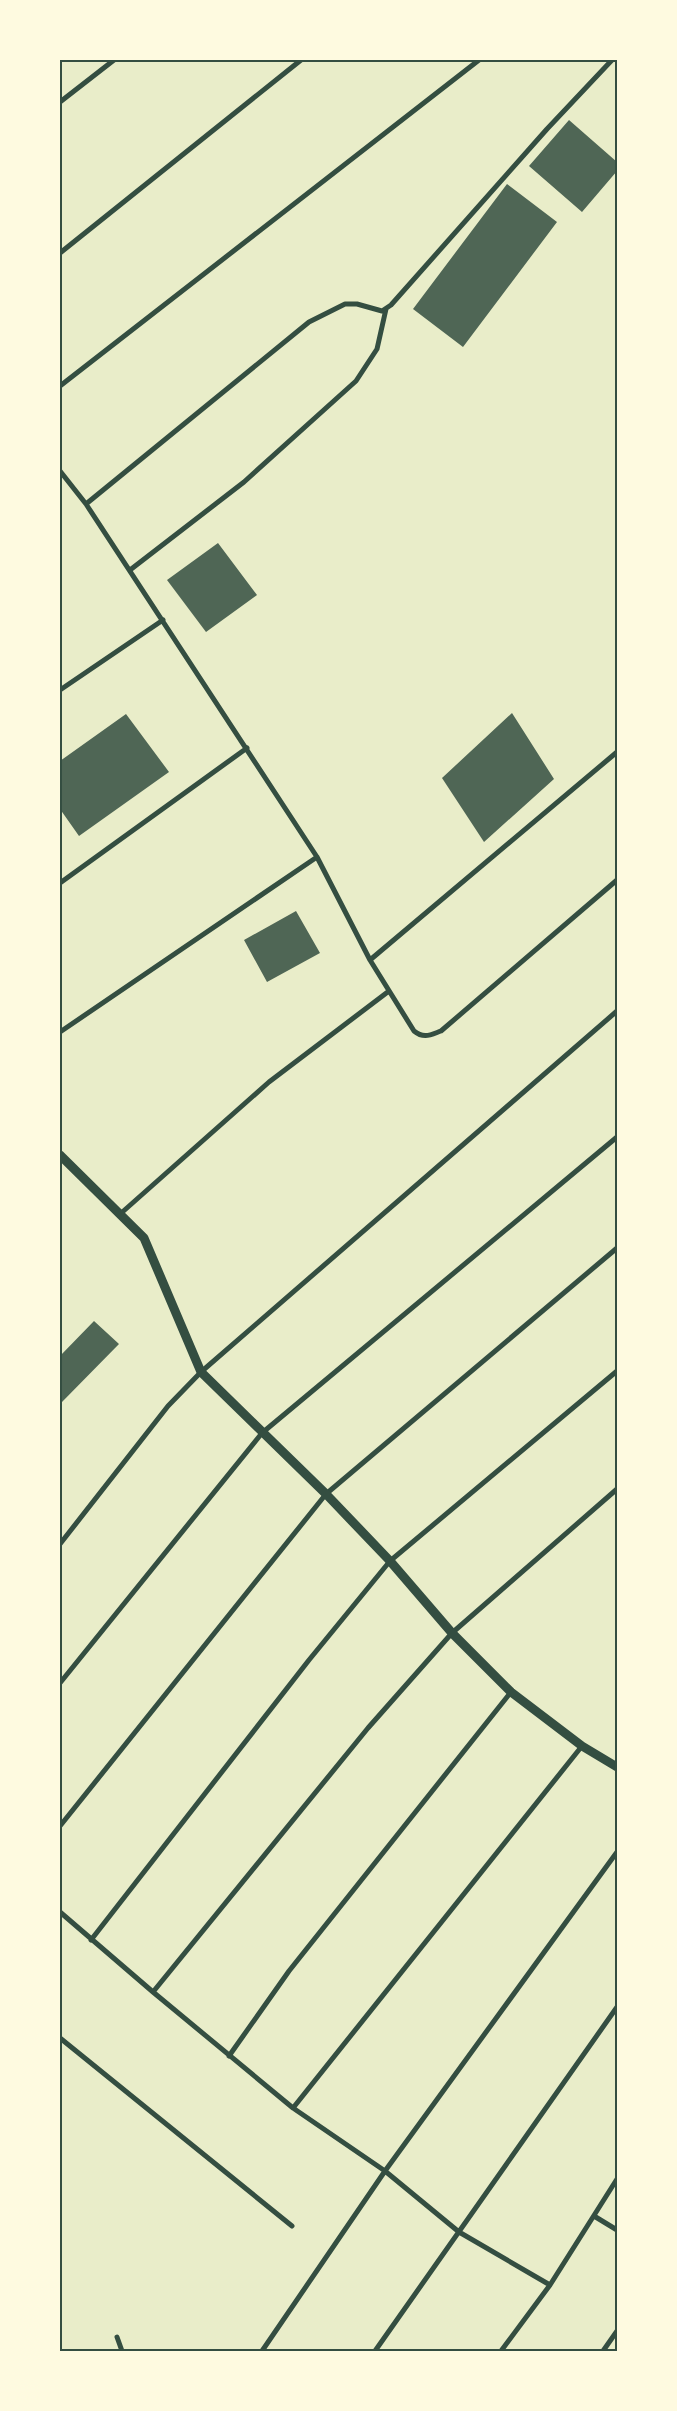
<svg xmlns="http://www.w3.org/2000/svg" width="677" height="2411" font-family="Arial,sans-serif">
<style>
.building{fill:#4f6655}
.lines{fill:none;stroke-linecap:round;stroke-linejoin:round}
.minor{stroke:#344e41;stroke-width:5}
.tertiary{stroke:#344e41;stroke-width:9}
.neatline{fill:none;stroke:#344e41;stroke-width:2}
</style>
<rect width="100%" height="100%" fill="#e9edc9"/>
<path class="building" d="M 569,120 L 617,162 L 617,171 L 582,212 L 529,166 Z
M 507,184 L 557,222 L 463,347 L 413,309 Z
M 218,543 L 257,595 L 206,632 L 167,580 Z
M 512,713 L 554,779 L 484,842 L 442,778 Z
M 126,714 L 169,772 L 79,836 L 60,809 L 60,761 Z
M 296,911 L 320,953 L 267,982 L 244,940 Z
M 94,1321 L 119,1344 L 62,1402 L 60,1356 Z"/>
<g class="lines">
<path class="minor" d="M 60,102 L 114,60
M 60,253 L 301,60
M 60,386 L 479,60
M 60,471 L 86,504 L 317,857 L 370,960 L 414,1031 C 424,1039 430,1035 441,1031 L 617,880
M 86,504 L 309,322 L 345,304 L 357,304 L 382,311 L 391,305 L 547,129 L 612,60
M 130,570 L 244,482 L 356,381 L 377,349 L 386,309
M 60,690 L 163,620
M 60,883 L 247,748
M 370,960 L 617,752
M 60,1032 L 317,857
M 119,1215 L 269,1082 L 389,991
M 60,1544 L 168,1406 L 201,1372 L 617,1011
M 60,1683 L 262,1433 L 617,1137
M 60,1826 L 326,1494 L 617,1248
M 60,1912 L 153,1992 L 293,2108 L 385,2171 L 459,2232 L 550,2285
M 91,1940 L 309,1660 L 390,1561 L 617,1371
M 153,1992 L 368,1728 L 452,1633 L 617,1489
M 60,2038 L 292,2226
M 229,2056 L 289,1971 L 511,1692
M 293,2108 L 582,1746
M 594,2216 L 617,2230
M 117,2337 L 122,2351
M 262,2351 L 385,2171 L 617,1852
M 375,2351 L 617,2007
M 501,2351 L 550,2285 L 617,2179
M 603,2351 L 617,2331"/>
<path class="tertiary" d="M 60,1155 L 144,1238 L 201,1372 L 326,1494 L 390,1561 L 452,1633 L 511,1692 L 582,1746 L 617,1767"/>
</g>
<rect width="677" height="2411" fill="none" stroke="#fefae0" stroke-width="122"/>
<rect x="61" y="61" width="555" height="2289" class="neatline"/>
</svg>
